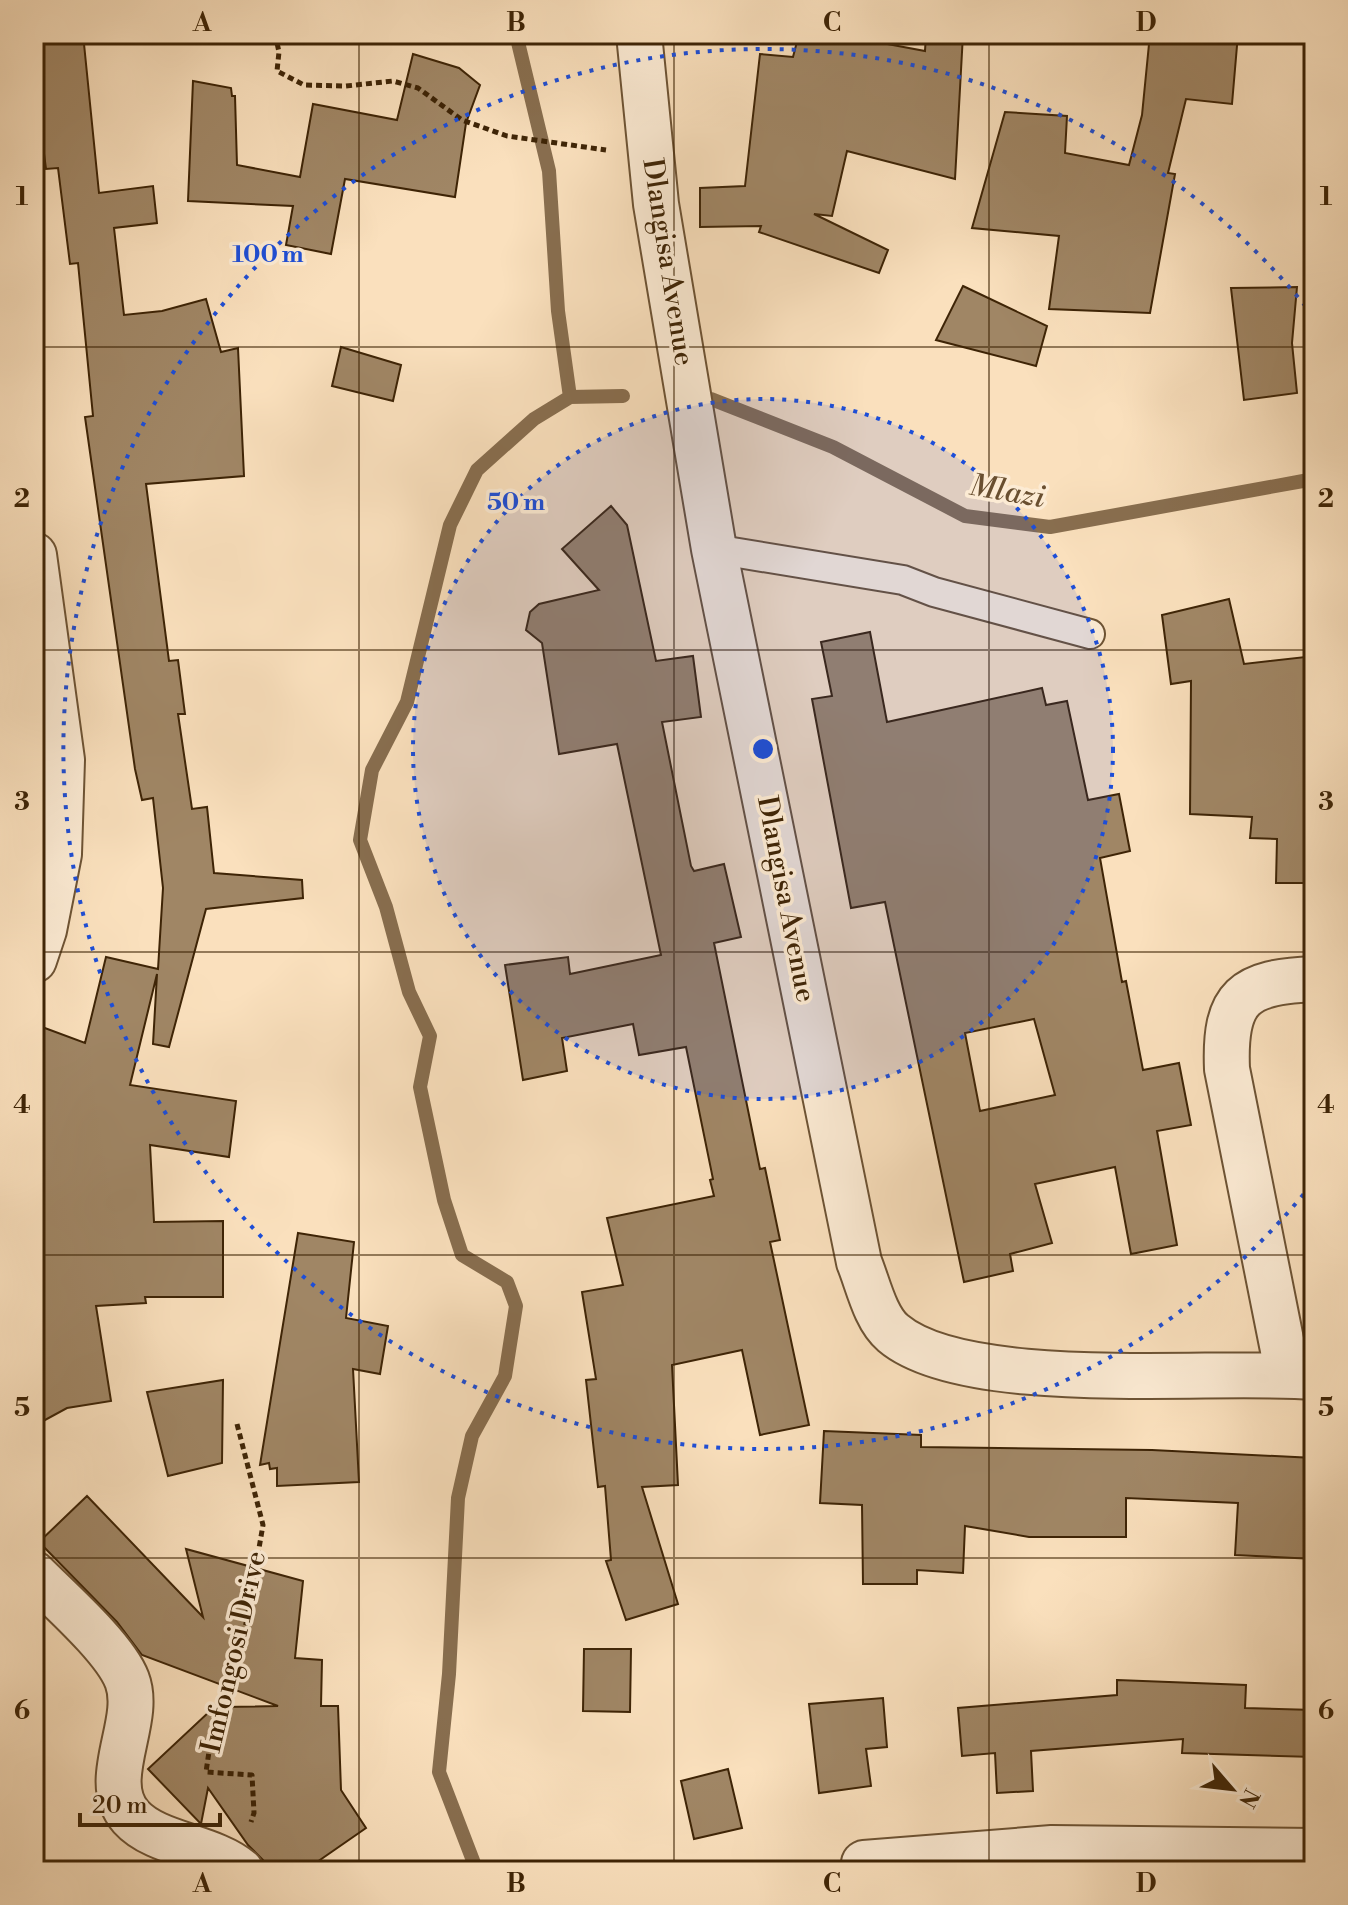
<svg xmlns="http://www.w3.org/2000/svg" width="1348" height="1905" font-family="'Libre Bodoni',serif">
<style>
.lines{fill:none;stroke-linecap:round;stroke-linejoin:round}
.stream{stroke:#886e4f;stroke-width:14}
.building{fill:#a08665;stroke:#3e2406;stroke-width:2;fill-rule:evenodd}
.lane-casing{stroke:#6d5334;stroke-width:32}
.street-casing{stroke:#6d5334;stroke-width:48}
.path{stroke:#3e2406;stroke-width:5;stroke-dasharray:6 4;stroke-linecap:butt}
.lane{stroke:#fcebd4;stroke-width:28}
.street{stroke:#fcebd4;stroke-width:44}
.grid{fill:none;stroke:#3e2406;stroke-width:2;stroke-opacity:0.55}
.ring{fill:none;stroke:#1d4ed8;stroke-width:4;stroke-dasharray:4 8}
.labels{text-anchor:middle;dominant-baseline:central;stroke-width:7;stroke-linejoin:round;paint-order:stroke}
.street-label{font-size:28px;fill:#3e2406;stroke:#fcebd4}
.water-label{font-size:30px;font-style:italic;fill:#694f30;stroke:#fcebd4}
.centre{fill:#1d4ed8;stroke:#fcebd4;stroke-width:4}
.ring-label{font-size:24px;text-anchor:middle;font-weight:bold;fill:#1d4ed8;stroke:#fcebd4;stroke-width:7;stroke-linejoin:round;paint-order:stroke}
.neatline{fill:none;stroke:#3e2406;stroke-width:3}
.grid-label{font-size:26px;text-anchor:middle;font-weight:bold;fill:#3e2406}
</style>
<rect width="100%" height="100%" fill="#fae0bd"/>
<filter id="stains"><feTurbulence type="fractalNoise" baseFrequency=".0025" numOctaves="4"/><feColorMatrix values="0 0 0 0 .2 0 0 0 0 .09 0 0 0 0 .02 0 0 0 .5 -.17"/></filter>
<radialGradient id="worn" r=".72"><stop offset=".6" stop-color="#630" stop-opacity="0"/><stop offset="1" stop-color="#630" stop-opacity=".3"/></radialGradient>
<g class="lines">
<path class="stream" d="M 516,34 L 549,171 L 558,311 L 570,397
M 711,399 L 833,447 L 965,516 L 1050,527 L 1314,479
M 477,1871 L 439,1772 L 449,1674 L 458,1498 L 472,1436 L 505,1376 L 516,1306 L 507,1282 L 462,1255 L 444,1200 L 420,1087 L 430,1036 L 409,992 L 386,907 L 360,840 L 372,770 L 407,702 L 450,525 L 477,470 L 534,419 L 570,397 L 623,396"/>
</g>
<path class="building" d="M 34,34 L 83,34 L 99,193 L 153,186 L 157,223 L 114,228 L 124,315 L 162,311 L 206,299 L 221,352 L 238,348 L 244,476 L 146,484 L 169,661 L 178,660 L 185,714 L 178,714 L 192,809 L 207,807 L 214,873 L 302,880 L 303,898 L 206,909 L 169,1047 L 153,1044 L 157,974 L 130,1085 L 236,1101 L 229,1157 L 150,1145 L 154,1222 L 223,1221 L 223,1297 L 145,1297 L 146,1303 L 96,1306 L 111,1401 L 67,1408 L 34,1426 L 34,1024 L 85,1043 L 106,957 L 158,969 L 163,888 L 153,798 L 142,800 L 135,769 L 85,417 L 93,416 L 78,263 L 70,264 L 58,168 L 46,169 L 34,78 Z
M 799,34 L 834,34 L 925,51 L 926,34 L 963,34 L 955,179 L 847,151 L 832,216 L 814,214 L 888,250 L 879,273 L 759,232 L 761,226 L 700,227 L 700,188 L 745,186 L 760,54 L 793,57 Z
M 1150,34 L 1238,34 L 1232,104 L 1186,99 L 1168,173 L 1175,174 L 1150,313 L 1049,309 L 1059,236 L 972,228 L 1005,112 L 1067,116 L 1065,153 L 1129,165 L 1142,115 Z
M 413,54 L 459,68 L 480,85 L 466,123 L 455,197 L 345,179 L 331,254 L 286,245 L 293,206 L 188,201 L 193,81 L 231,88 L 232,96 L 235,96 L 237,165 L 300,177 L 313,104 L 397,120 Z
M 963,286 L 1047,326 L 1036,366 L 936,340 Z
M 1297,287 L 1292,343 L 1297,393 L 1244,400 L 1231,288 Z
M 341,347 L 401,365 L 393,401 L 332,386 Z
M 611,506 L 627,525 L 656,661 L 693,656 L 701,717 L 662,722 L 691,866 L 694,871 L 724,864 L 741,937 L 714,943 L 760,1169 L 765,1168 L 780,1240 L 770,1242 L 809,1425 L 760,1435 L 742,1350 L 672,1365 L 678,1485 L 642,1487 L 678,1604 L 626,1620 L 606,1561 L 611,1560 L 605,1486 L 598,1487 L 586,1380 L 596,1379 L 582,1292 L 623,1285 L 607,1218 L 714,1196 L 710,1180 L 713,1179 L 686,1047 L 639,1055 L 633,1024 L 562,1038 L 567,1071 L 523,1080 L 505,965 L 568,957 L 570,974 L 661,955 L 617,744 L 559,754 L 542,643 L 526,630 L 530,612 L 539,604 L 599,590 L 562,549 Z
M 1229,599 L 1244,664 L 1314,656 L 1314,883 L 1276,883 L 1277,839 L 1250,838 L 1252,817 L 1190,814 L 1191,681 L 1171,684 L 1162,615 Z
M 870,632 L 887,722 L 1042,688 L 1046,705 L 1067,701 L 1088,800 L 1119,794 L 1130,851 L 1100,858 L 1122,982 L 1126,981 L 1143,1070 L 1179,1063 L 1191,1125 L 1157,1131 L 1177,1245 L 1131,1254 L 1115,1167 L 1035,1184 L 1052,1243 L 1010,1254 L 1013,1271 L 964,1282 L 885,902 L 851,908 L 812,699 L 832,696 L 821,642 ZM 1034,1019 L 1055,1095 L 980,1111 L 965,1033 Z
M 298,1233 L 354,1242 L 346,1318 L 388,1326 L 380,1374 L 353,1369 L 359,1482 L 277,1486 L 277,1468 L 270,1469 L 269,1463 L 260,1465 Z
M 223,1380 L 222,1463 L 168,1476 L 147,1392 Z
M 824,1431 L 921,1435 L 921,1447 L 1152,1450 L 1314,1458 L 1314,1559 L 1235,1555 L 1238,1503 L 1126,1498 L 1126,1537 L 1029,1537 L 965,1526 L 963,1573 L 917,1570 L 917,1584 L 863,1584 L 862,1505 L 820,1503 Z
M 87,1496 L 203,1617 L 186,1549 L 303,1581 L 295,1658 L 322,1660 L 321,1706 L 338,1706 L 341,1790 L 366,1828 L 304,1871 L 266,1871 L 263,1860 L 248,1845 L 208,1788 L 201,1824 L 148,1769 L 226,1696 L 224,1707 L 278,1706 L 142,1655 L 117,1622 L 39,1542 Z
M 584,1649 L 631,1649 L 630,1712 L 583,1711 Z
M 1117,1680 L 1246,1685 L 1245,1708 L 1314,1710 L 1314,1757 L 1182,1753 L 1183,1739 L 1031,1751 L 1033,1791 L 997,1793 L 995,1753 L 962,1756 L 958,1708 L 1117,1695 Z
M 883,1698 L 887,1747 L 866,1749 L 871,1786 L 819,1793 L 809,1704 Z
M 728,1769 L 742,1828 L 694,1839 L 681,1781 Z"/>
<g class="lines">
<defs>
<path id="lane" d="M 714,549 L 903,580 L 934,592 L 1090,634"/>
<path id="street" d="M 639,34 L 656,204 L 714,549 L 859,1262 C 868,1284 875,1318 893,1333 C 966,1395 1214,1369 1314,1377
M 34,555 L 62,760 L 59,854 L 44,930 L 34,960
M 1288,1375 L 1227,1069 C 1224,996 1244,982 1314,979
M 34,1574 C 59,1599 115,1648 127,1680 C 143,1722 98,1780 131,1817 C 156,1845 212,1846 241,1871
M 864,1863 L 1052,1848 L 1314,1851"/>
</defs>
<use href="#lane" class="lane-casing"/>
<use href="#street" class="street-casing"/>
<path class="path" d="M 275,34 L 279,52 L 277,71 L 304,85 L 346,86 L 393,81 L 418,88 L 462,120 L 507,136 L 606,150
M 237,1424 L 263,1525 L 245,1629 L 211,1738 L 206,1772 L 252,1775 L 254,1813 L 251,1822"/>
<use href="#lane" class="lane"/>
<use href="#street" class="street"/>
</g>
<path class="grid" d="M 359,34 L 359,1871M 674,34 L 674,1871M 989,34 L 989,1871M 34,347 L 1314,347M 34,650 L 1314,650M 34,952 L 1314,952M 34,1255 L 1314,1255M 34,1558 L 1314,1558"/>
<circle cx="763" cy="749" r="350" fill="#1d4ed8" fill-opacity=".12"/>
<g class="ring">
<circle cx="763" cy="749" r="350"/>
<path d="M1311 1185A700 700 0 1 1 1311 313"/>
</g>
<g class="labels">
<g class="street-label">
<text transform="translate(668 262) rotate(81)">Dlangisa Avenue</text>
<text transform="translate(786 899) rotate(79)">Dlangisa Avenue</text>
<text transform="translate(234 1652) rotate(-77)">Imfongosi Drive</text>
</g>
<g class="water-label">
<text transform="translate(1007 492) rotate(10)">Mlazi</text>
</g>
</g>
<circle cx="763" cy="749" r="12" class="centre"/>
<g class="ring-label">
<text x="268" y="262">100 m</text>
<text x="516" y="510">50 m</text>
</g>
<rect width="1348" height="1905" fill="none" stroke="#fae0bd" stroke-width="88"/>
<g transform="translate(1232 1789) rotate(118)" stroke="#fcebd4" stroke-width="6" paint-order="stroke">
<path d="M0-6L14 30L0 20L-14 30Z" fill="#3e2406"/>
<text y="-12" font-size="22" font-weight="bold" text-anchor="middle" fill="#3e2406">N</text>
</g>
<path d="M80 1813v12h140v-12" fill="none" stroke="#3e2406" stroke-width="4"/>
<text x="92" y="1813" font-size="24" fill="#3e2406" stroke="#fcebd4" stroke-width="6" paint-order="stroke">20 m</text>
<rect x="44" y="44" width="1260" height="1817" class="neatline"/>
<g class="grid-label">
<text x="202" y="31">A</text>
<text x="516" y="31">B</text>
<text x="832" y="31">C</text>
<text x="1146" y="31">D</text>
<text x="22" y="205">1</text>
<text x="1326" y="205">1</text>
<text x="22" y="507">2</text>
<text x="1326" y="507">2</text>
<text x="22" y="810">3</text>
<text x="1326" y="810">3</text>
<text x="22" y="1113">4</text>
<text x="1326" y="1113">4</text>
<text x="22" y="1416">5</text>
<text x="1326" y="1416">5</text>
<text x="22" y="1719">6</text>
<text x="1326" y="1719">6</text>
<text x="202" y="1892">A</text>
<text x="516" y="1892">B</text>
<text x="832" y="1892">C</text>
<text x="1146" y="1892">D</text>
</g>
<rect width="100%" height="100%" filter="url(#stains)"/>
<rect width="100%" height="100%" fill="url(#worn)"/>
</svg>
